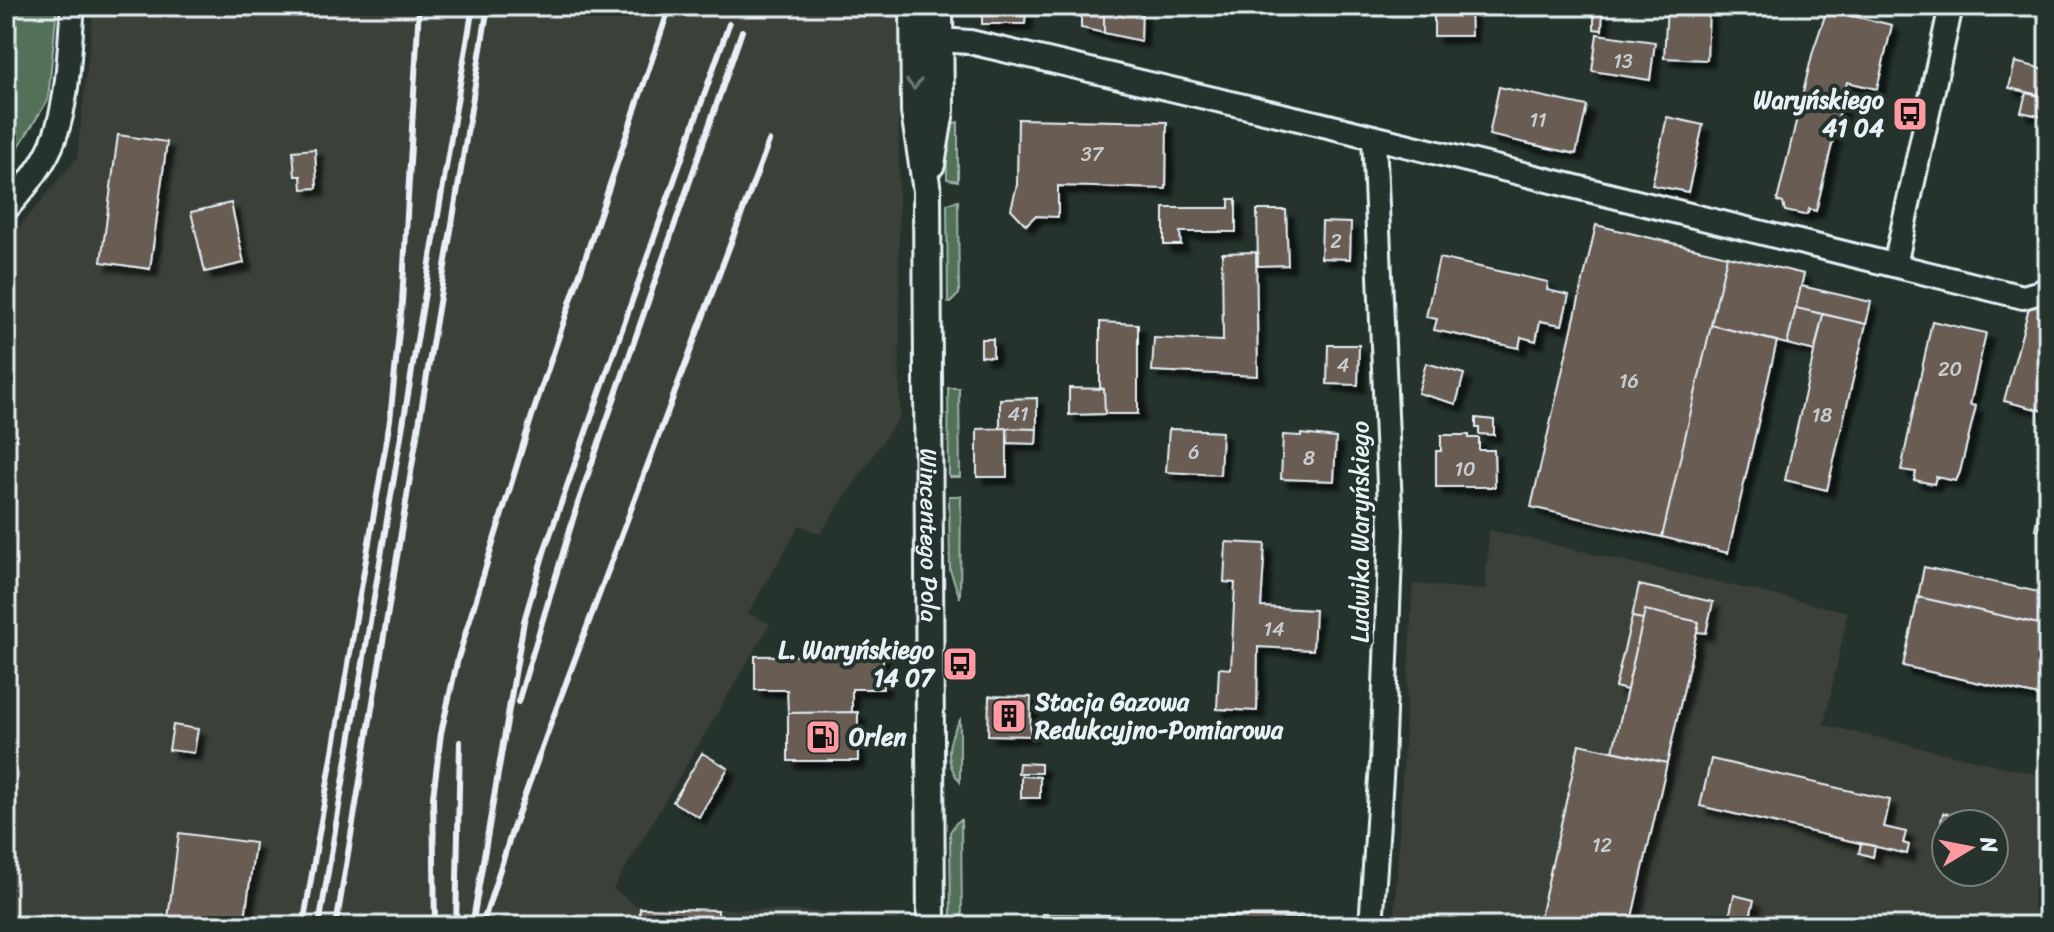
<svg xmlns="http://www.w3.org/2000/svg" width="2054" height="932" font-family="Sriracha,sans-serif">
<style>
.built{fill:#3a3f38;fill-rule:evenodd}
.green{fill:#527159;stroke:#9db1a8;stroke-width:2}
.building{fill:#675c52;stroke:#e8f1f8;stroke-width:2;filter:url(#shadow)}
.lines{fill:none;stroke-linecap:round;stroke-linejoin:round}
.minor-casing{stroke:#e8f1f8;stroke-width:28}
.tertiary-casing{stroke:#e8f1f8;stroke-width:32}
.minor{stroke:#26332d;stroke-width:22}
.tertiary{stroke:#26332d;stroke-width:26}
.rail{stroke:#e8f1f8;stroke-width:6}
.oneway{stroke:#6a7674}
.labels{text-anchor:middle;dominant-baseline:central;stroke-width:8;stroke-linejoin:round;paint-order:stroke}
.number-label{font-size:20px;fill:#c8ccce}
.poi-label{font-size:24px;font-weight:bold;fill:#e8f1f8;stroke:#26332d;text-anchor:end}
.street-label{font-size:24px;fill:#e8f1f8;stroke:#26332d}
</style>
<defs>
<filter id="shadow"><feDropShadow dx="7" dy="7" stdDeviation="2" flood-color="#0009"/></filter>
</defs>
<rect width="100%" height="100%" fill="#26332d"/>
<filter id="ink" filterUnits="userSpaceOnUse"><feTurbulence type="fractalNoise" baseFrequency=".0125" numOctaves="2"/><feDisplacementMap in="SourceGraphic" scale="16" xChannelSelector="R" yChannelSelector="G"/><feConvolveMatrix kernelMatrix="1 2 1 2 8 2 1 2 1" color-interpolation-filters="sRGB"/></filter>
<g filter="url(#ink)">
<path class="built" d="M 94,6 L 898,6 L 900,416 L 820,534 L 800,525 L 748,613 L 770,624 L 613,889 L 637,906 L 900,914 L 900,926 L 6,926 L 6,243 L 77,158 Z
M 1489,530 L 1848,612 L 1824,725 L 2048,777 L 2048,926 L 1394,926 L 1413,584 L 1485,590 ZM 1946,824 L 1994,824 L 1994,872 L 1946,872 Z"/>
<path class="green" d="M 6,6 L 57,6 L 48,100 L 6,167 Z
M 958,122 L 958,181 L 947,179 L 946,128 L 951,124 Z
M 958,201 L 959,294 L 950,303 L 948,302 L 947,204 Z
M 948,388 L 959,388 L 960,477 L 949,477 Z
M 949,496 L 961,496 L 960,598 L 950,570 Z
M 960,720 L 960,782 C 944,762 947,740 960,720 Z
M 961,820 L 962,926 L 951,926 L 950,832 L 956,823 Z"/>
<path class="building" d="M 982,6 L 1028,6 L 1028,8 L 1026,9 L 1025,24 L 982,24 Z
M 1081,6 L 1104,6 L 1104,33 L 1081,28 Z
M 1104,6 L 1142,6 L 1141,41 L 1104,33 Z
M 1436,6 L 1470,6 L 1471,36 L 1434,36 L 1434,15 L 1436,15 Z
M 1594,6 L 1603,6 L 1602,30 L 1594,29 Z
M 1667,6 L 1709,6 L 1707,60 L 1664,58 Z
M 1827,10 L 1892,25 L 1877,89 L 1847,82 L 1816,211 L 1809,209 L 1808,213 L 1804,215 L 1785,211 L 1783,203 L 1777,201 L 1813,51 Z
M 1597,34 L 1655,42 L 1650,80 L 1592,71 Z
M 2015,62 L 2048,70 L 2048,97 L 2009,88 Z
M 1499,87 L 1587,106 L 1576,154 L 1489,135 Z
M 2026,93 L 2048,98 L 2048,118 L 2021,112 Z
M 1667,117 L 1703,125 L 1688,192 L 1652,185 Z
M 1018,119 L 1167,122 L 1166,189 L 1058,186 L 1058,217 L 1035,216 L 1026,225 L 1011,209 L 1017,185 Z
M 118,135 L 167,142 L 150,269 L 101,262 Z
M 315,149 L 317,188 L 302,189 L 301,176 L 295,176 L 293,151 Z
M 1229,199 L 1236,199 L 1236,232 L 1180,232 L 1181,245 L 1164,245 L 1164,208 L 1229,208 Z
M 231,203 L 244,263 L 205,272 L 191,212 Z
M 1257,210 L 1286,210 L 1288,265 L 1258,266 Z
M 1322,222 L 1351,223 L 1350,259 L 1321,258 Z
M 1596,225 L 1727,256 L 1662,537 L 1531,507 Z
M 1256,252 L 1258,376 L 1152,371 L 1154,338 L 1223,341 L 1222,253 Z
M 1727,256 L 1804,274 L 1787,344 L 1711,325 Z
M 1439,258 L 1548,282 L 1547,290 L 1569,295 L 1562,325 L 1540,321 L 1536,341 L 1521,337 L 1519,348 L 1434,330 L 1437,319 L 1426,317 Z
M 1801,286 L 1871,302 L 1866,324 L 1796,308 Z
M 2030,304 L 2048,308 L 2048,412 L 2004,401 Z
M 1796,308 L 1823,314 L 1815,351 L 1787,344 Z
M 1823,314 L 1866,324 L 1827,490 L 1785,480 Z
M 1932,321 L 1986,333 L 1970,405 L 1976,406 L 1960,472 L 1956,481 L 1936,477 L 1934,484 L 1914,480 L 1916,472 L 1901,470 Z
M 1100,322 L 1138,324 L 1138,414 L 1105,414 L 1104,389 L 1100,388 Z
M 1711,325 L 1777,341 L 1728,553 L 1662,537 Z
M 981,339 L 993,339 L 993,357 L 981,356 Z
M 1328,345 L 1359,345 L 1358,385 L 1327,384 Z
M 1426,363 L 1464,374 L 1456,404 L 1418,393 Z
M 1069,388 L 1104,389 L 1105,414 L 1069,415 Z
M 1037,398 L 1037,429 L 1000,428 L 1000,399 Z
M 1476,418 L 1494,420 L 1494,435 L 1479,434 L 1479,428 L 1476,428 Z
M 1007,428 L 1007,477 L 977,477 L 977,429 Z
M 1007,428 L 1037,429 L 1036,444 L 1008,443 Z
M 1169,429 L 1205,430 L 1205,431 L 1222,432 L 1220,475 L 1166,472 Z
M 1301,434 L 1336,438 L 1334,481 L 1281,479 L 1283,435 L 1301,436 Z
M 1441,435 L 1469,435 L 1469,438 L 1479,438 L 1479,450 L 1494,450 L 1495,487 L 1436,487 L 1436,451 L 1441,451 Z
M 2044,485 L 2048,486 L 2048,531 L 2035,529 Z
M 1226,542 L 1265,544 L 1261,607 L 1315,610 L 1313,650 L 1258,647 L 1257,711 L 1217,709 L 1219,668 L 1231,669 L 1235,583 L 1224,582 Z
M 1924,567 L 2048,594 L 2048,626 L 1918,597 Z
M 1639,585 L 1713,602 L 1706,633 L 1697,632 L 1699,622 L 1645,610 L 1643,619 L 1632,617 Z
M 1918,597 L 2048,626 L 2048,698 L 1903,666 Z
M 1645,610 L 1699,622 L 1667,763 L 1613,751 Z
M 1632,617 L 1643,619 L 1627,690 L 1615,687 Z
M 883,655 L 883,689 L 852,689 L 852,712 L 788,713 L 787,690 L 755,690 L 755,656 Z
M 989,696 L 1031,697 L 1030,736 L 988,735 Z
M 858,712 L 858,761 L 788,761 L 788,713 Z
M 173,725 L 198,729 L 194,753 L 169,750 Z
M 1579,744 L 1667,763 L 1630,926 L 1538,926 Z
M 702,753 L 728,768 L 699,817 L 673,802 Z
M 1711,759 L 1890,800 L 1884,827 L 1906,832 L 1903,843 L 1909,845 L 1907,854 L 1700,806 Z
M 1019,763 L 1041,764 L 1041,773 L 1018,773 Z
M 1021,776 L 1040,777 L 1040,798 L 1021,798 Z
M 1943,813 L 1966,817 L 1964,824 L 1946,824 L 1946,848 L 1936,845 Z
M 179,833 L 255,843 L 244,926 L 167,926 Z
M 1861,843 L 1875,846 L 1873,857 L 1859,853 Z
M 1734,895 L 1754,900 L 1748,926 L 1727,926 Z
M 640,908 L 718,910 L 718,926 L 639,926 Z
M 1042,914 L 1308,918 L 1307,926 L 1042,926 Z
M 1817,915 L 1860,925 L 1859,926 L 1814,926 Z"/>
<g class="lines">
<defs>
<path id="minor" d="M 926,33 L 939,40 L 970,42 L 1320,124 L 2023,297 L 2048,290
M 6,209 C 25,188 46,163 55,136 C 69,97 69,48 73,6
M 1895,265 L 1951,6
M 1371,926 L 1382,763 L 1391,530 L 1374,137"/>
<g id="tertiary">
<path id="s1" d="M 914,6 L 915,112 L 927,191 L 931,926"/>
<path d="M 931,164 L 940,111 L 939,6"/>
</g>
</defs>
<use href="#minor" class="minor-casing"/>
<use href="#tertiary" class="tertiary-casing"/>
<use href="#minor" class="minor"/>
<use href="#tertiary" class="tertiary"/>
<path class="rail" d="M 518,702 L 577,506 L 742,31
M 303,926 L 390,420 L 402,302 L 419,6
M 319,926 L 473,6
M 336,926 L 488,6
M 435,926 L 433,797 L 441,733 L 458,658 L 531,419 L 670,6
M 456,926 L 460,742
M 472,926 L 524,621 L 545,549 L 729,24
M 482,926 L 513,828 L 551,723 L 769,141"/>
</g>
<defs><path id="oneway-chevron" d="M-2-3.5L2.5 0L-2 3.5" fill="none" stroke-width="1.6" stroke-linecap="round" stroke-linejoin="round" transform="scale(2)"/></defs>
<use class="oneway" href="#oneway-chevron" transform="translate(914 84) rotate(89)"/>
</g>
<defs>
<symbol id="bus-square" viewBox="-11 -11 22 22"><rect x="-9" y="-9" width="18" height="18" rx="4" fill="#ff9aa2" stroke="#26332d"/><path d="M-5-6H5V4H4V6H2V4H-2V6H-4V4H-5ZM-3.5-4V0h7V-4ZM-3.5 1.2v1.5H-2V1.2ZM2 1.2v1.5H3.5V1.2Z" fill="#111"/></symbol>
<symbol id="building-square" viewBox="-11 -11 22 22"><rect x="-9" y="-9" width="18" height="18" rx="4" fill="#ff9aa2" stroke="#26332d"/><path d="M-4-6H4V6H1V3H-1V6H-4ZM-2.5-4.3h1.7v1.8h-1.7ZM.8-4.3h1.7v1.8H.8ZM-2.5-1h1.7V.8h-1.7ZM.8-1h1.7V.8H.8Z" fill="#111"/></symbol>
<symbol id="fuel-square" viewBox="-11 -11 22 22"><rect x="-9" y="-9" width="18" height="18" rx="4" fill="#ff9aa2" stroke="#26332d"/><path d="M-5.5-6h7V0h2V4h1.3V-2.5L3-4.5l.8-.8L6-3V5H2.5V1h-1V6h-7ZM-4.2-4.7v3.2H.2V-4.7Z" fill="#111"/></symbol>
</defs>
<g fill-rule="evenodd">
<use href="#bus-square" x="1890" y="94" width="40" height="40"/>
<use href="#bus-square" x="940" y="644" width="40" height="40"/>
<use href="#building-square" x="989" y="696" width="40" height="40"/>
<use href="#fuel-square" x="803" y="717" width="40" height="40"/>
</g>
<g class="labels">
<g class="number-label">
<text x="1623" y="61">13</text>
<text x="1538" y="120">11</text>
<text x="1092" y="154">37</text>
<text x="1336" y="241">2</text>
<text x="1343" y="365">4</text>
<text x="1950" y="369">20</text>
<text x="1629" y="381">16</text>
<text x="1018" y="414">41</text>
<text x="1822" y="415">18</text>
<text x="1194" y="452">6</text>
<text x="1309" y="458">8</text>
<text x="1465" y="469">10</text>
<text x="1274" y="629">14</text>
<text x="1602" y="845">12</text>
</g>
<g class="poi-label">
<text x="1884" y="100">Waryńskiego<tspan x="1884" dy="28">41 04</tspan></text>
<text x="934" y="650">L. Waryńskiego<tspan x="934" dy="28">14 07</tspan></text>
<text x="1035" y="702" text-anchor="start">Stacja Gazowa<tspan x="1035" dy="28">Redukcyjno-Pomiarowa</tspan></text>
<text x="849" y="737" text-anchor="start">Orlen</text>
</g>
<g class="street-label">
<text transform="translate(1360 532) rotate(-90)">Ludwika Waryńskiego</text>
<text stroke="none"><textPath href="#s1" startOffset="530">Wincentego Pola</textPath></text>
</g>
</g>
<rect width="2054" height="932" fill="none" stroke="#26332d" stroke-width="32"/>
<rect x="16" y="16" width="2022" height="900" fill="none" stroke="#e8f1f8" stroke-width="3" filter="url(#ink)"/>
<g transform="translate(1970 848) rotate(80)"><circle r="38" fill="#26332d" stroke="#747f7e" stroke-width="2"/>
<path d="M0-6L14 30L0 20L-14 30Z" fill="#ff9aa2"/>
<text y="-12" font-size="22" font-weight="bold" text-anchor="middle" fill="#e8f1f8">N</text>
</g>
</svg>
